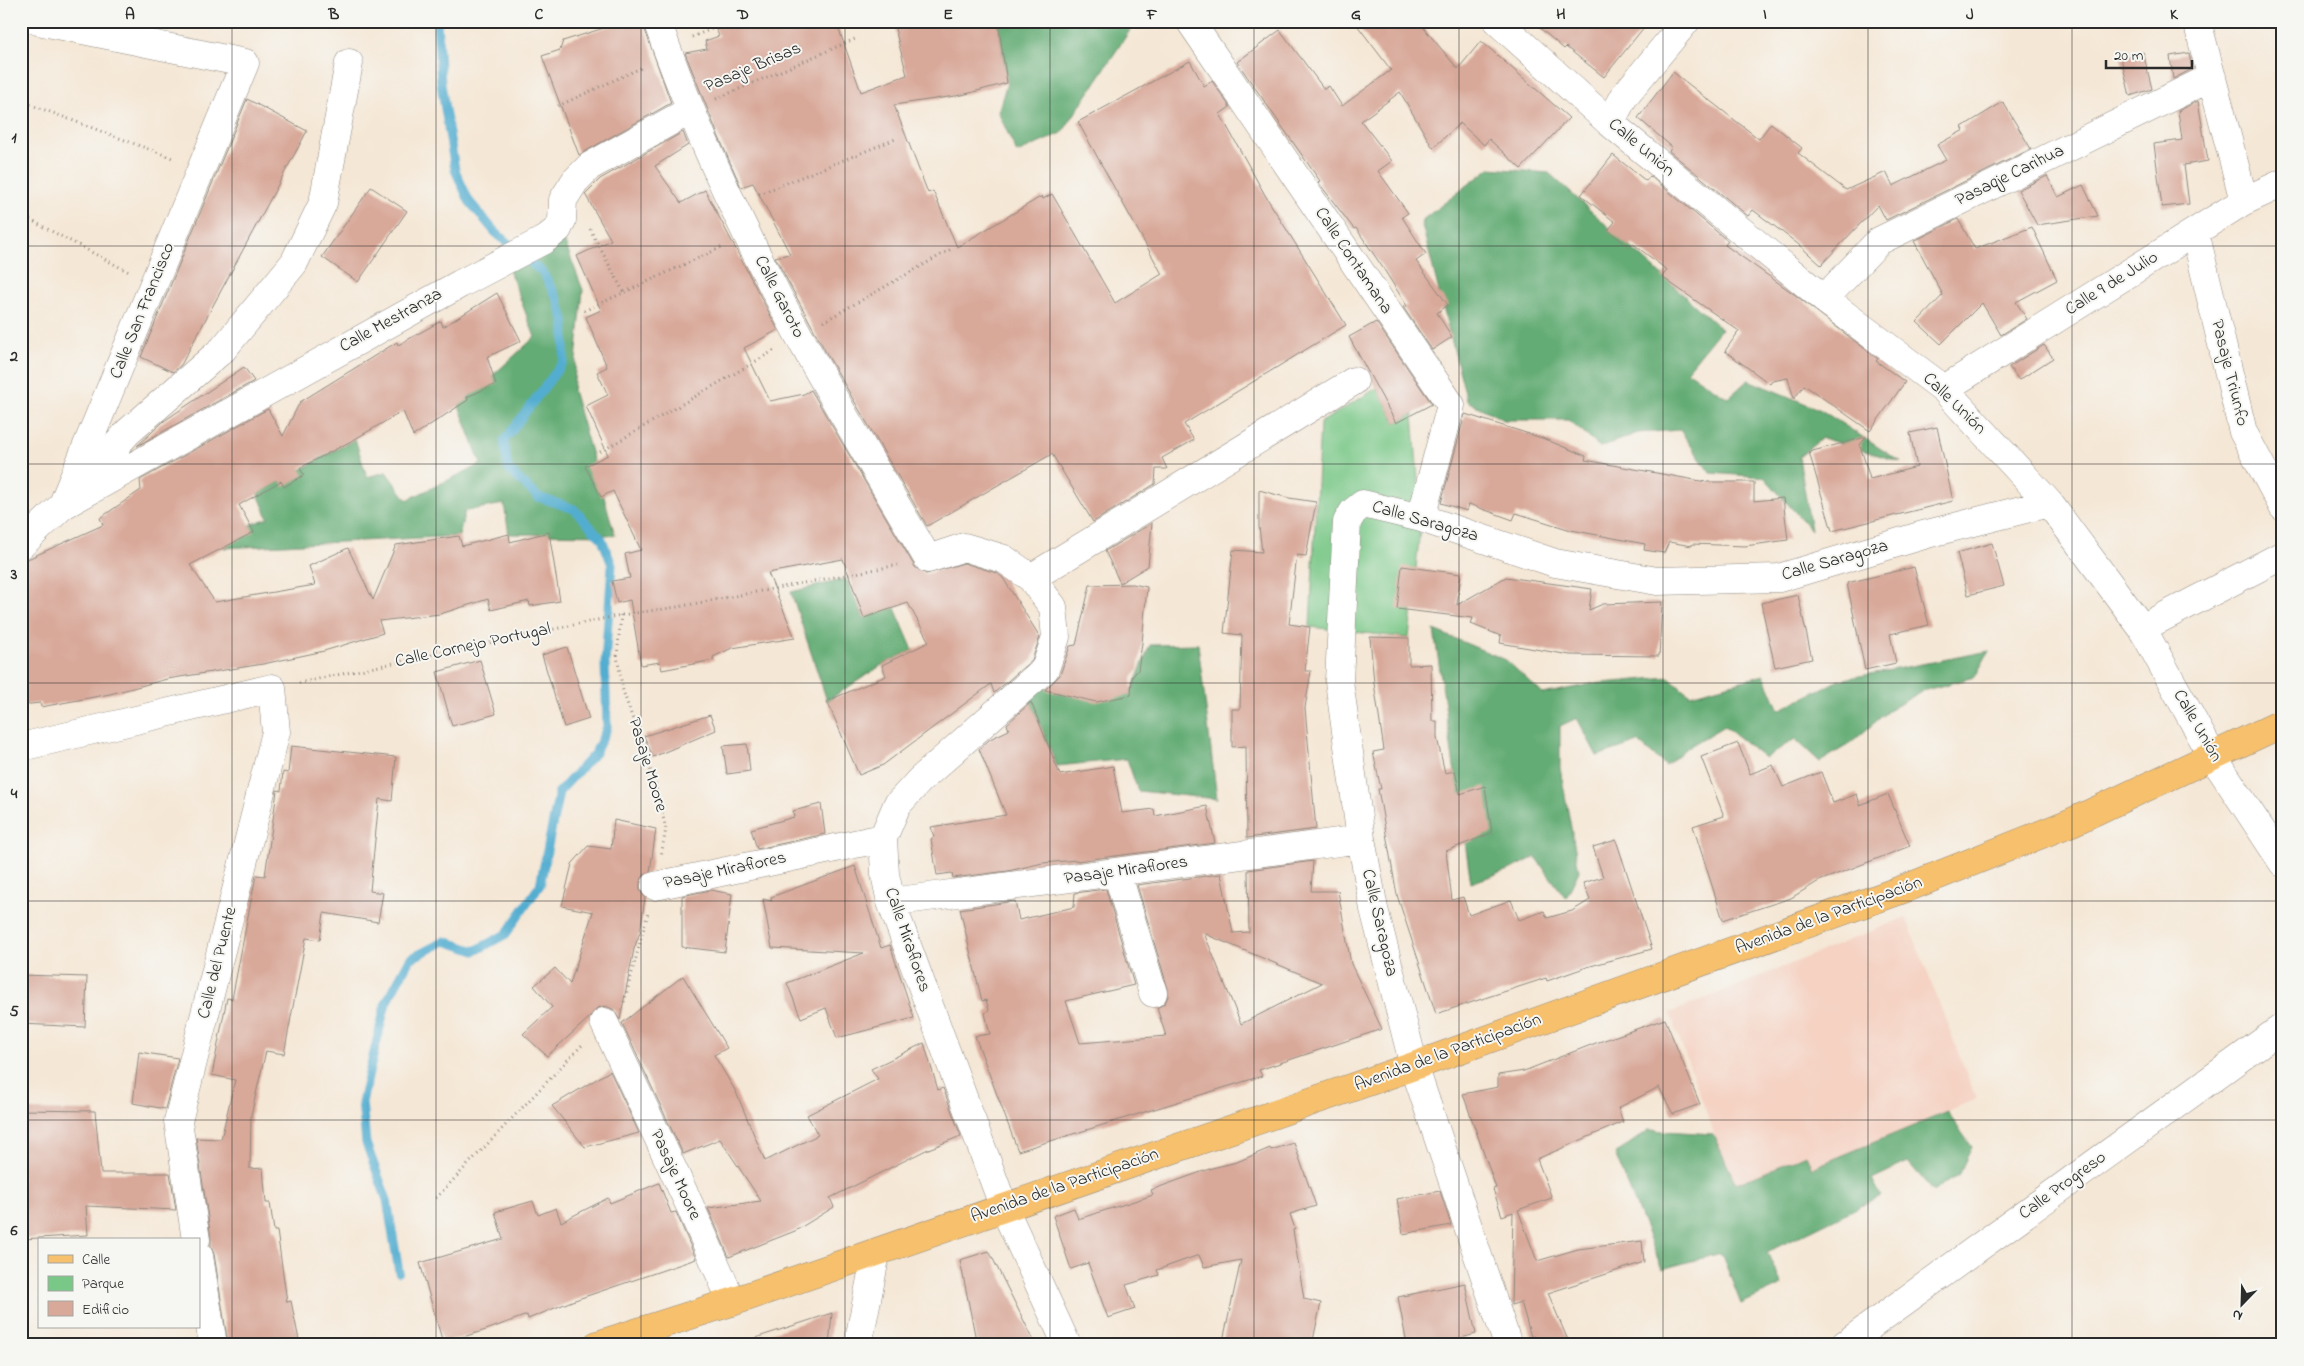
<svg xmlns="http://www.w3.org/2000/svg" width="2304" height="1366" font-family="'Indie Flower',sans-serif">
<style>
.built{fill:#f5d2c2}
.green{fill:#7ac888;stroke:#527a5a}
.forest{fill:#63ac74;stroke:#476c50}
.lines{fill:none;stroke-linecap:round;stroke-linejoin:round}
.stream{stroke:#52add0;stroke-width:9}
.building{fill:#d8a899;fill-rule:evenodd}
.minor-casing{stroke:#908980;stroke-width:29}
.major-casing{stroke:#908980;stroke-width:29}
.path{stroke:#908980;stroke-width:3;stroke-dasharray:1 4;stroke-linecap:butt}
.minor{stroke:#fff;stroke-width:28}
.major{stroke:#f7c06c;stroke-width:28}
.grid{fill:none;stroke:#2b2b2b;stroke-width:1;stroke-opacity:0.55}
.labels{text-anchor:middle;dominant-baseline:central;stroke-width:4;stroke-linejoin:round;paint-order:stroke}
.street-label{font-size:18px;fill:#2b2b2b;stroke:#f6f6f2}
.neatline{fill:none;stroke:#2b2b2b;stroke-width:2}
.grid-label{font-size:16px;text-anchor:middle;font-weight:bold;fill:#2b2b2b}
</style>
<rect width="100%" height="100%" fill="#f6f6f2"/>
<filter id="ink" filterUnits="userSpaceOnUse"><feTurbulence type="fractalNoise" baseFrequency=".02" numOctaves="2"/><feDisplacementMap in="SourceGraphic" scale="10" xChannelSelector="R" yChannelSelector="G"/><feConvolveMatrix kernelMatrix="1 2 1 2 8 2 1 2 1" color-interpolation-filters="sRGB"/></filter>
<filter id="wash" filterUnits="userSpaceOnUse"><feTurbulence type="fractalNoise" baseFrequency=".0096" numOctaves="4" result="noise"/><feDisplacementMap in="SourceGraphic" scale="20" xChannelSelector="R" yChannelSelector="G"/><feGaussianBlur stdDeviation="1.12" result="paint"/><feColorMatrix in="noise" values="0 0 0 0 0 0 0 0 0 0 0 0 0 0 0 0 0 1.4 0 .05"/><feComposite in="paint" operator="in"/></filter>
<g filter="url(#wash)">
<rect width="100%" height="100%" fill="#f5e7d5"/>
<path class="built" d="M 1906,917 L 1976,1099 L 1738,1199 L 1670,1013 Z"/>
<path class="green" d="M 1377,388 L 1396,423 L 1413,414 L 1421,518 L 1409,638 L 1310,627 L 1320,423 Z"/>
<path class="forest" d="M 998,21 L 1136,21 L 1062,133 L 1017,153 L 998,112 L 1007,83 Z
M 1490,168 L 1549,173 L 1721,329 L 1687,371 L 1728,398 L 1748,380 L 1821,410 L 1901,462 L 1822,438 L 1799,457 L 1811,530 L 1764,477 L 1710,473 L 1680,430 L 1638,433 L 1600,447 L 1568,420 L 1504,420 L 1467,401 L 1421,221 Z
M 562,235 L 583,290 L 573,390 L 615,535 L 509,534 L 504,504 L 465,511 L 459,536 L 224,548 L 250,525 L 268,518 L 258,494 L 355,439 L 367,477 L 386,472 L 407,500 L 481,464 L 459,406 L 535,337 L 509,270 Z
M 846,579 L 864,618 L 894,606 L 913,650 L 882,665 L 827,701 L 791,592 Z
M 1434,630 L 1506,660 L 1543,694 L 1591,684 L 1669,677 L 1690,695 L 1764,675 L 1779,710 L 1839,680 L 1989,651 L 1975,677 L 1922,691 L 1888,711 L 1851,743 L 1820,762 L 1795,739 L 1765,758 L 1724,726 L 1685,749 L 1666,766 L 1638,742 L 1597,756 L 1577,718 L 1560,726 L 1560,768 L 1579,871 L 1566,898 L 1535,857 L 1514,868 L 1471,883 Z
M 1198,644 L 1217,799 L 1138,791 L 1127,759 L 1057,766 L 1029,698 L 1045,685 L 1058,693 L 1130,695 L 1150,645 Z
M 1947,1112 L 1972,1147 L 1958,1176 L 1933,1191 L 1908,1162 L 1872,1179 L 1881,1196 L 1767,1252 L 1782,1285 L 1741,1304 L 1721,1253 L 1662,1269 L 1615,1154 L 1649,1130 L 1713,1134 L 1736,1184 L 1806,1155 L 1812,1168 Z"/>
<g class="lines">
<path class="stream" d="M 399,1272 L 387,1200 L 366,1143 L 362,1102 L 386,1003 L 410,959 L 445,941 L 475,951 L 506,934 L 540,885 L 559,792 L 595,753 L 607,728 L 605,663 L 612,565 L 602,539 L 574,509 L 538,497 L 508,469 L 504,441 L 564,361 L 565,323 L 558,300 L 543,273 L 495,232 L 469,201 L 455,170 L 441,84 L 437,21"/>
</g>
<g id="blocks">
<path class="building" d="M 626,21 L 642,21 L 671,103 L 579,155 L 542,56 L 560,50 L 563,41 Z
M 712,21 L 836,21 L 861,92 L 907,75 L 893,21 L 998,21 L 1007,83 L 962,95 L 894,105 L 928,193 L 933,191 L 957,247 L 1042,196 L 1043,199 L 1052,194 L 1115,303 L 1162,274 L 1078,122 L 1190,61 L 1204,86 L 1212,81 L 1230,107 L 1220,114 L 1265,195 L 1346,325 L 1184,424 L 1194,440 L 1162,458 L 1167,469 L 1156,469 L 1155,484 L 1093,522 L 1052,454 L 927,526 L 828,356 L 775,257 L 790,254 L 753,183 L 741,187 L 718,135 L 685,53 L 707,49 L 705,41 L 719,36 Z
M 1354,21 L 1418,21 L 1458,69 L 1481,41 L 1569,118 L 1521,169 L 1489,139 L 1484,145 L 1460,123 L 1433,148 L 1400,92 L 1361,121 L 1392,161 L 1378,171 L 1408,213 L 1402,217 L 1426,254 L 1416,261 L 1448,305 L 1437,313 L 1452,337 L 1432,350 L 1403,307 L 1407,306 L 1383,268 L 1356,228 L 1354,229 L 1322,187 L 1318,182 L 1320,181 L 1237,62 L 1280,30 L 1324,89 L 1329,86 L 1342,106 L 1391,70 Z
M 1532,21 L 1649,21 L 1604,77 L 1566,47 L 1564,49 Z
M 2143,52 L 2152,89 L 2130,96 L 2121,58 Z
M 2189,53 L 2192,69 L 2173,79 L 2170,56 Z
M 1673,72 L 1759,139 L 1771,123 L 1802,148 L 1798,153 L 1846,190 L 1886,172 L 1893,186 L 1946,160 L 1937,145 L 1964,130 L 1962,127 L 2003,102 L 2031,149 L 1886,220 L 1878,205 L 1821,265 L 1798,244 L 1753,210 L 1748,216 L 1669,151 L 1672,147 L 1638,118 Z
M 247,99 L 307,131 L 181,365 L 173,372 L 141,357 Z
M 2198,101 L 2208,161 L 2184,165 L 2189,204 L 2162,207 L 2154,144 L 2182,140 L 2178,111 Z
M 683,132 L 688,145 L 655,166 L 681,203 L 705,190 L 778,330 L 744,348 L 770,401 L 804,394 L 811,390 L 915,567 L 926,574 L 964,563 L 997,573 L 1003,578 L 1040,637 L 1032,660 L 994,693 L 991,684 L 883,765 L 859,775 L 827,701 L 886,676 L 882,665 L 929,642 L 908,603 L 864,618 L 843,559 L 768,573 L 795,638 L 732,648 L 713,657 L 714,660 L 662,670 L 660,662 L 641,665 L 630,600 L 617,603 L 612,581 L 630,578 L 625,554 L 641,550 L 613,491 L 601,497 L 585,466 L 608,455 L 586,406 L 608,395 L 597,372 L 607,367 L 586,317 L 601,310 L 577,256 L 611,240 L 585,194 L 600,179 Z
M 1613,155 L 1646,181 L 1650,176 L 1728,241 L 1725,245 L 1794,294 L 1878,359 L 1876,361 L 1905,382 L 1870,431 L 1804,385 L 1794,399 L 1788,378 L 1772,381 L 1770,384 L 1725,351 L 1739,331 L 1662,277 L 1667,270 L 1632,243 L 1629,247 L 1608,230 L 1615,222 L 1581,195 Z
M 2047,176 L 2058,197 L 2083,185 L 2098,216 L 2037,225 L 2018,190 Z
M 371,187 L 407,211 L 358,282 L 322,257 Z
M 1958,219 L 1975,249 L 2032,227 L 2057,280 L 2016,302 L 2027,319 L 2001,335 L 1982,303 L 1941,344 L 1917,322 L 1943,295 L 1914,241 Z
M 497,293 L 521,341 L 487,357 L 496,384 L 467,397 L 468,400 L 413,436 L 403,411 L 355,439 L 300,468 L 304,475 L 284,487 L 281,481 L 239,505 L 254,532 L 190,565 L 215,602 L 315,585 L 309,566 L 348,548 L 373,600 L 396,545 L 459,536 L 462,546 L 509,534 L 510,542 L 549,532 L 560,601 L 530,606 L 529,601 L 491,610 L 488,599 L 440,614 L 379,621 L 383,633 L 324,651 L 263,664 L 167,679 L 110,694 L 41,707 L 40,703 L 21,705 L 21,562 L 103,525 L 100,518 L 141,490 L 140,480 L 268,409 L 283,436 L 300,402 L 397,342 L 398,345 L 441,321 L 443,327 Z
M 1376,322 L 1432,404 L 1396,423 L 1349,337 Z
M 2044,345 L 2053,358 L 2019,380 L 2009,367 Z
M 244,367 L 254,381 L 137,446 L 164,421 Z
M 1465,414 L 1542,438 L 1586,456 L 1585,460 L 1706,482 L 1754,482 L 1754,501 L 1783,498 L 1788,540 L 1745,546 L 1692,544 L 1692,546 L 1669,542 L 1664,553 L 1644,550 L 1645,544 L 1571,530 L 1516,513 L 1513,520 L 1469,504 L 1467,511 L 1441,503 Z
M 1937,427 L 1953,501 L 1832,531 L 1809,452 L 1866,437 L 1860,445 L 1870,479 L 1917,467 L 1910,433 Z
M 1259,490 L 1289,498 L 1316,502 L 1306,556 L 1297,555 L 1289,624 L 1310,627 L 1305,671 L 1311,671 L 1305,708 L 1316,829 L 1247,838 L 1246,746 L 1232,747 L 1232,709 L 1240,709 L 1242,635 L 1224,633 L 1233,550 L 1262,552 L 1259,527 Z
M 1152,523 L 1148,566 L 1120,583 L 1105,551 Z
M 1992,543 L 2004,586 L 1968,595 L 1957,553 Z
M 1402,566 L 1461,574 L 1457,605 L 1506,577 L 1592,589 L 1589,610 L 1603,604 L 1662,602 L 1659,656 L 1570,655 L 1500,643 L 1501,636 L 1471,624 L 1473,618 L 1397,609 Z
M 1914,567 L 1929,625 L 1890,634 L 1896,663 L 1865,670 L 1847,583 Z
M 1133,584 L 1147,587 L 1142,643 L 1138,670 L 1132,677 L 1131,695 L 1096,702 L 1045,690 L 1060,675 L 1070,646 L 1076,645 L 1090,585 Z
M 1798,595 L 1812,659 L 1775,667 L 1761,603 Z
M 1370,637 L 1409,638 L 1409,665 L 1431,664 L 1432,721 L 1437,721 L 1437,738 L 1445,773 L 1455,771 L 1460,794 L 1485,786 L 1492,833 L 1446,851 L 1452,900 L 1463,897 L 1469,915 L 1511,900 L 1519,920 L 1544,911 L 1547,918 L 1572,911 L 1590,900 L 1583,883 L 1603,877 L 1593,847 L 1616,840 L 1652,949 L 1587,967 L 1547,981 L 1546,978 L 1436,1014 L 1397,895 L 1378,789 L 1381,789 L 1373,752 L 1384,750 L 1374,683 Z
M 567,647 L 589,719 L 564,727 L 542,655 Z
M 480,660 L 496,714 L 452,726 L 437,672 Z
M 1031,702 L 1060,775 L 1113,766 L 1122,813 L 1154,809 L 1155,816 L 1207,806 L 1215,843 L 1077,861 L 1077,860 L 1043,863 L 1008,871 L 953,878 L 952,873 L 937,875 L 931,839 L 934,837 L 931,827 L 1006,815 L 979,749 L 990,739 L 1009,730 L 1007,724 Z
M 710,715 L 716,730 L 653,757 L 644,736 Z
M 1738,743 L 1750,774 L 1773,765 L 1783,787 L 1821,772 L 1833,803 L 1857,794 L 1860,805 L 1888,794 L 1910,846 L 1819,881 L 1791,898 L 1723,920 L 1693,826 L 1724,816 L 1701,757 Z
M 747,744 L 750,771 L 727,774 L 723,746 Z
M 291,746 L 396,757 L 392,801 L 379,799 L 370,891 L 383,893 L 378,922 L 324,913 L 320,940 L 306,938 L 284,1054 L 266,1051 L 251,1115 L 250,1169 L 263,1168 L 266,1203 L 270,1203 L 274,1231 L 277,1231 L 287,1302 L 291,1301 L 300,1345 L 228,1345 L 214,1254 L 211,1246 L 211,1238 L 196,1138 L 221,1139 L 235,1080 L 212,1075 L 227,998 L 232,999 L 256,875 L 265,876 L 276,798 L 277,790 L 281,791 L 283,772 L 288,773 Z
M 821,804 L 825,834 L 757,849 L 751,829 L 794,817 L 793,811 Z
M 614,820 L 656,829 L 650,872 L 644,875 L 640,882 L 640,890 L 645,898 L 640,932 L 634,949 L 620,1020 L 613,1009 L 605,1006 L 597,1008 L 589,1018 L 547,1056 L 523,1034 L 552,1007 L 534,986 L 555,968 L 570,984 L 593,912 L 562,906 L 572,864 L 588,846 L 611,849 Z
M 1313,861 L 1311,891 L 1338,891 L 1351,964 L 1382,1029 L 1259,1070 L 1262,1076 L 1018,1151 L 975,1036 L 990,1034 L 985,1013 L 989,1010 L 986,1000 L 982,1001 L 960,909 L 1015,901 L 1019,920 L 1074,907 L 1075,893 L 1106,889 L 1134,985 L 1066,1001 L 1080,1043 L 1166,1036 L 1157,1008 L 1165,1003 L 1168,996 L 1168,989 L 1137,885 L 1221,874 L 1233,933 L 1249,932 L 1248,870 ZM 1204,933 L 1210,936 L 1322,983 L 1241,1024 Z
M 855,866 L 881,948 L 890,945 L 914,1018 L 837,1038 L 826,1008 L 801,1018 L 787,983 L 864,953 L 772,948 L 763,899 L 772,901 L 771,897 Z
M 710,890 L 732,894 L 725,952 L 682,947 L 682,896 Z
M 21,975 L 87,977 L 85,1027 L 21,1024 Z
M 683,976 L 727,1048 L 714,1055 L 736,1092 L 765,1161 L 818,1135 L 807,1115 L 878,1079 L 871,1069 L 924,1043 L 938,1090 L 943,1088 L 961,1136 L 926,1150 L 830,1198 L 834,1207 L 795,1231 L 729,1257 L 708,1208 L 761,1201 L 720,1139 L 683,1154 L 622,1023 Z
M 1665,1019 L 1700,1104 L 1673,1114 L 1659,1087 L 1618,1108 L 1623,1122 L 1537,1159 L 1552,1198 L 1518,1210 L 1537,1261 L 1578,1249 L 1642,1241 L 1644,1262 L 1548,1293 L 1570,1345 L 1537,1345 L 1534,1336 L 1531,1337 L 1521,1302 L 1511,1305 L 1513,1212 L 1502,1216 L 1493,1189 L 1496,1188 L 1463,1094 L 1498,1087 L 1498,1075 L 1524,1071 L 1596,1043 Z
M 139,1052 L 178,1058 L 165,1109 L 133,1103 Z
M 610,1071 L 639,1133 L 585,1147 L 552,1106 Z
M 21,1110 L 95,1111 L 101,1173 L 170,1173 L 176,1210 L 86,1206 L 88,1235 L 22,1239 Z
M 1294,1143 L 1316,1206 L 1290,1214 L 1295,1229 L 1293,1230 L 1304,1299 L 1321,1303 L 1312,1345 L 1222,1345 L 1241,1260 L 1204,1267 L 1199,1255 L 1157,1270 L 1159,1275 L 1126,1285 L 1135,1309 L 1108,1318 L 1088,1263 L 1071,1269 L 1053,1216 L 1074,1208 L 1078,1219 L 1153,1195 L 1151,1190 L 1212,1168 L 1237,1162 L 1270,1148 L 1271,1150 Z
M 659,1183 L 671,1213 L 676,1212 L 696,1259 L 572,1301 L 528,1319 L 527,1315 L 486,1330 L 443,1343 L 420,1263 L 503,1239 L 495,1212 L 533,1201 L 538,1215 L 556,1208 L 561,1222 L 608,1198 L 610,1203 Z
M 1440,1191 L 1451,1225 L 1403,1234 L 1397,1199 Z
M 989,1251 L 1036,1345 L 977,1345 L 960,1260 Z
M 1465,1283 L 1476,1334 L 1435,1345 L 1407,1345 L 1398,1297 Z
M 832,1313 L 829,1345 L 750,1345 L 749,1340 Z"/>
</g>
</g>
<g filter="url(#ink)">
<use href="#blocks" fill-opacity="0" stroke="#908980" stroke-width="1"/>
<g class="lines">
<defs>
<path id="minor" d="M 657,21 C 695,130 744,234 799,336 C 840,411 885,485 928,559 L 964,547 L 1004,559 L 1031,578 L 1053,607 L 1056,637 L 1045,669 L 920,780 L 897,805 L 883,838 L 885,874 L 891,902 L 1004,1208 L 1067,1345
M 1190,21 L 1451,405 L 1421,518
M 1497,21 L 1610,123 L 1824,299 L 1944,389 L 2049,503 L 2142,628 L 2213,757 L 2283,863
M 2197,21 L 2244,201
M 1610,123 L 1625,95 L 1686,21
M 2195,232 L 2243,432 L 2283,507
M 1824,299 L 1879,241 L 2212,77
M 1944,389 L 2244,201 L 2283,183
M 78,488 L 128,432 L 223,349 L 294,263 L 323,203 L 349,63
M 62,506 L 460,284 L 544,240 L 558,229 L 562,220 L 563,200 L 575,181 L 590,166 L 689,111
M 21,545 L 62,506 L 245,63 L 38,21
M 1031,578 L 1354,381
M 2142,628 L 2283,555
M 21,747 L 272,688 L 276,732 L 178,1121 L 196,1240
M 1117,872 L 1153,993
M 655,886 L 883,838
M 891,902 L 1361,839
M 604,1022 L 690,1206 L 732,1302
M 199,1256 L 213,1345
M 858,1345 L 876,1253
M 1508,1345 L 1414,1066 L 1374,909 L 1361,839 L 1339,681 L 1347,522 L 1353,512 L 1363,504 L 1421,518 L 1555,563 L 1657,581 L 1779,578 L 1927,534 L 2049,503
M 1844,1345 L 2283,1027"/>
<path id="major" d="M 597,1345 L 732,1302 L 1414,1066 L 1909,887 L 2072,822 L 2283,723"/>
</defs>
<use href="#minor" class="minor-casing"/>
<use href="#major" class="major-casing"/>
<path class="path" d="M 692,37 L 731,21
M 716,99 L 855,39
M 21,101 L 175,159
M 558,106 L 643,67
M 759,194 L 898,138
M 21,215 L 129,272
M 590,229 L 624,293
M 584,311 L 722,247
M 823,322 L 953,248
M 600,452 L 775,350
M 621,615 L 617,656 L 623,691 L 655,783 L 666,829 L 661,856
M 299,683 L 621,615 L 677,607 L 898,565
M 624,1002 L 648,913
M 436,1198 L 584,1043"/>
<use href="#minor" class="minor"/>
<use href="#major" class="major"/>
</g>
</g>
<path class="grid" d="M 232,21 L 232,1345M 436,21 L 436,1345M 641,21 L 641,1345M 845,21 L 845,1345M 1050,21 L 1050,1345M 1254,21 L 1254,1345M 1459,21 L 1459,1345M 1663,21 L 1663,1345M 1868,21 L 1868,1345M 2072,21 L 2072,1345M 21,246 L 2283,246M 21,464 L 2283,464M 21,683 L 2283,683M 21,901 L 2283,901M 21,1120 L 2283,1120"/>
<g class="labels">
<g class="street-label">
<text transform="translate(753 68) rotate(-23)">Pasaje Brisas</text>
<text transform="translate(1641 148) rotate(40)">Calle Unión</text>
<text transform="translate(2010 176) rotate(-26)">Pasaqje Carihua</text>
<text transform="translate(1353 261) rotate(56)">Calle Contamana</text>
<text transform="translate(2112 284) rotate(-32)">Calle 9 de Julio</text>
<text transform="translate(779 297) rotate(63)">Calle Garoto</text>
<text transform="translate(143 311) rotate(-68)">Calle San Francisco</text>
<text transform="translate(391 321) rotate(-29)">Calle Mestranza</text>
<text transform="translate(2229 373) rotate(76)">Pasaje Triunfo</text>
<text transform="translate(1954 404) rotate(44)">Calle Unión</text>
<text transform="translate(1425 522) rotate(16)">Calle Saragoza</text>
<text transform="translate(1835 561) rotate(-16)">Calle Saragoza</text>
<text transform="translate(473 646) rotate(-12)">Calle Cornejo Portugal</text>
<text transform="translate(2197 726) rotate(60)">Calle Unión</text>
<text transform="translate(647 765) rotate(73)">Pasaje Moore</text>
<text transform="translate(725 871) rotate(-12)">Pasaje Miraflores</text>
<text transform="translate(1126 871) rotate(-8)">Pasaje Miraflores</text>
<text transform="translate(1829 916) rotate(-20)">Avenida de la Participación</text>
<text transform="translate(1379 923) rotate(77)">Calle Saragoza</text>
<text transform="translate(907 940) rotate(71)">Calle Miraflores</text>
<text transform="translate(218 963) rotate(-76)">Calle del Puente</text>
<text transform="translate(1448 1053) rotate(-20)">Avenida de la Participación</text>
<text transform="translate(675 1175) rotate(65)">Pasaje Moore</text>
<text transform="translate(1065 1186) rotate(-19)">Avenida de la Participación</text>
<text transform="translate(2063 1186) rotate(-36)">Calle Progreso</text>
</g>
</g>
<rect width="2304" height="1366" fill="none" stroke="#f6f6f2" stroke-width="55"/>
<rect x="38" y="1238" width="162" height="90" fill="#f6f6f2" stroke="#a5a5a2"/>
<rect x="48" y="1255" width="25" height="8" fill="#f7c06c" stroke="#a5a5a2"/>
<text x="82" y="1264" font-size="15" fill="#2b2b2b">Calle</text>
<rect x="48" y="1276" width="25" height="15" fill="#7ac888" stroke="#a5a5a2"/>
<text x="82" y="1288" font-size="15" fill="#2b2b2b">Parque</text>
<rect x="48" y="1301" width="25" height="15" fill="#d8a899" stroke="#a5a5a2"/>
<text x="82" y="1314" font-size="15" fill="#2b2b2b">Edificio</text>
<g transform="translate(2242 1304) rotate(203)" stroke="#f6f6f2" stroke-width="4" paint-order="stroke">
<path d="M0-4L9 19L0 12L-9 19Z" fill="#2b2b2b"/>
<text y="-8" font-size="14" font-weight="bold" text-anchor="middle" fill="#2b2b2b">N</text>
</g>
<path d="M2106 60v8h86v-8" fill="none" stroke="#2b2b2b" stroke-width="2.5"/>
<text x="2114" y="60" font-size="15" fill="#2b2b2b" stroke="#f6f6f2" stroke-width="4" paint-order="stroke">20 m</text>
<rect x="28" y="28" width="2248" height="1310" class="neatline"/>
<g class="grid-label">
<text x="130" y="19">A</text>
<text x="334" y="19">B</text>
<text x="539" y="19">C</text>
<text x="743" y="19">D</text>
<text x="948" y="19">E</text>
<text x="1152" y="19">F</text>
<text x="1356" y="19">G</text>
<text x="1561" y="19">H</text>
<text x="1765" y="19">I</text>
<text x="1970" y="19">J</text>
<text x="2174" y="19">K</text>
<text x="14" y="142">1</text>
<text x="14" y="361">2</text>
<text x="14" y="579">3</text>
<text x="14" y="798">4</text>
<text x="14" y="1016">5</text>
<text x="14" y="1235">6</text>
</g>
</svg>
